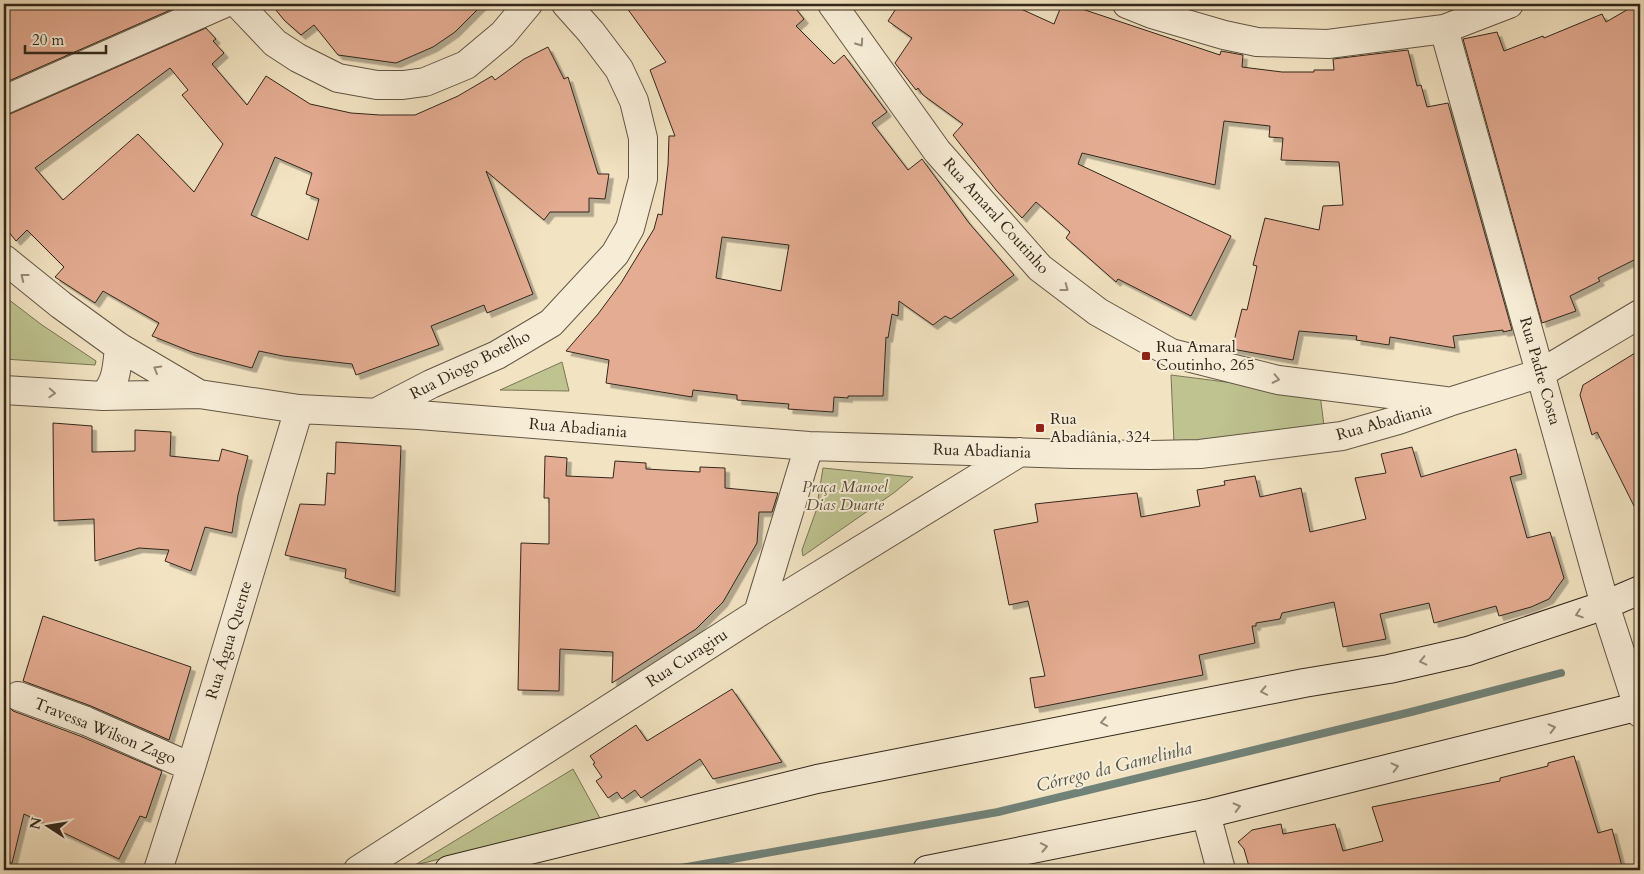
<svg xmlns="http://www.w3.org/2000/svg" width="1644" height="874" font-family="Cardo,serif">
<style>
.green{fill:#bec390;stroke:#787556}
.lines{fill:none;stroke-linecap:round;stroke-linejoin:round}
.stream{stroke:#718278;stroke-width:8}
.building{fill:#e4ac92;stroke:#32271b;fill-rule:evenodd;filter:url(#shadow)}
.minor-casing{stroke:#625645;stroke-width:30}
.secondary-casing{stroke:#32271b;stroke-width:30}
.minor{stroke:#f7edd7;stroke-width:28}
.secondary{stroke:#f7edd7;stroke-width:28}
.oneway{stroke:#948a79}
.poi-dot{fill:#8f2418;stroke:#f7edd7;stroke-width:2}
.labels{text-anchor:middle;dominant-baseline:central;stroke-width:4;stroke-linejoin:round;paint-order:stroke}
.street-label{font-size:16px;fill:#32271b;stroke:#f7edd7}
.poi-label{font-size:16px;fill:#32271b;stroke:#f7edd7;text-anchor:start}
.park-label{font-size:16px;font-style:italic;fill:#554e38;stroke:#f7edd7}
.water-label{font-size:18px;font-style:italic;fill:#52544a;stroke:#f7edd7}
</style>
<defs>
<filter id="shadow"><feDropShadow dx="4.5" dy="4.5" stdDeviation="0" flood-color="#0004"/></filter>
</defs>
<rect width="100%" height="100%" fill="#f2e3c2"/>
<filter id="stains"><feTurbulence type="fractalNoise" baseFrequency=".004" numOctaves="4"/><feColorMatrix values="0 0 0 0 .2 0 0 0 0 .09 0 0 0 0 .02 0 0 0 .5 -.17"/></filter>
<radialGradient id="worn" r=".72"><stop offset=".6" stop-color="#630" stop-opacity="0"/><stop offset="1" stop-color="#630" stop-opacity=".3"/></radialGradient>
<path class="green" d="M 4,296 L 42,325 L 96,361 L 95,365 L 4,359 Z
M 562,362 L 569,391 L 500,390 Z
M 1171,375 L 1320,394 L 1324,426 L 1174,444 Z
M 823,468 L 913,477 L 895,492 L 803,556 L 802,550 L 816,511 Z
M 573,769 L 601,820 L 415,865 Z"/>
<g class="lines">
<path class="stream" d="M 670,870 L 998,812 L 1411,712 L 1561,673"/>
</g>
<path class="building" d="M 4,4 L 184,4 L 4,83 Z
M 271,4 L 483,4 L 455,32 L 433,47 L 396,63 L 338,55 L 314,25 L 301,35 L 284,20 Z
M 624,4 L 792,4 L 804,19 L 796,26 L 834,64 L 844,55 L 887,112 L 872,123 L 908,170 L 922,159 L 969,223 L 1014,275 L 951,319 L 945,316 L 933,325 L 899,301 L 898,316 L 892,314 L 888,338 L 886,337 L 883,396 L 848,396 L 848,398 L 834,397 L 833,412 L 788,409 L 789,404 L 737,400 L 737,395 L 693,390 L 692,397 L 606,383 L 609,360 L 566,351 L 598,314 L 621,283 L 654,229 L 658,214 L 662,215 L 668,165 L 669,136 L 675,136 L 650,70 L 666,62 ZM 722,237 L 789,245 L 781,291 L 716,278 Z
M 899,4 L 1010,4 L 1054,24 L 1062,4 L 1067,4 L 1220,55 L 1221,51 L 1243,55 L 1242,67 L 1282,72 L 1314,72 L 1314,70 L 1334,70 L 1333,59 L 1408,50 L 1417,86 L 1421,85 L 1427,107 L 1448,103 L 1512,330 L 1503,332 L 1503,330 L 1453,336 L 1455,348 L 1390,337 L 1389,345 L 1356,340 L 1357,336 L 1299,331 L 1293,360 L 1232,349 L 1242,309 L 1247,310 L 1257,266 L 1253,265 L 1265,218 L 1319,230 L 1323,206 L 1343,205 L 1339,162 L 1281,160 L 1283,138 L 1269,137 L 1270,126 L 1224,121 L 1215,185 L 1082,153 L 1078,164 L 1231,236 L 1191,316 L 1118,279 L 1116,282 L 1066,238 L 1070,232 L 1036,202 L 1022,218 L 996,190 L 953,135 L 963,124 L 923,95 L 918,88 L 916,90 L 895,63 L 912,38 L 888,21 Z
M 1637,4 L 1640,4 L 1640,257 L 1598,278 L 1600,281 L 1570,296 L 1576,311 L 1542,323 L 1463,39 L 1497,32 L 1504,51 L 1543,36 L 1544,38 L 1602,14 L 1606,22 Z
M 206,28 L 216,39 L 213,41 L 224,53 L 212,64 L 247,105 L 266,76 L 310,104 L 351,113 L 380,115 L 415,115 L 458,96 L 492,76 L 495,80 L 524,59 L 548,47 L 564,79 L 568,77 L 598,174 L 609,174 L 605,199 L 589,198 L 589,212 L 550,212 L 544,220 L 486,171 L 533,294 L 487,313 L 484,305 L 431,326 L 439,345 L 356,375 L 352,364 L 283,356 L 259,351 L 252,368 L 192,352 L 152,336 L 159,323 L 103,291 L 95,303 L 55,277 L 64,267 L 27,230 L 16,241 L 4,226 L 4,115 L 10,114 ZM 170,68 L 188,90 L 182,95 L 223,144 L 194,192 L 138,134 L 63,200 L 35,168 ZM 275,157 L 312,173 L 306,194 L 319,199 L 308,240 L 251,215 Z
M 1640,350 L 1640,518 L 1597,432 L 1592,435 L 1580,395 L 1583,385 Z
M 53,423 L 92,426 L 92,452 L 135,451 L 135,430 L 171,432 L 170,456 L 219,461 L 222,449 L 248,456 L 238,495 L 232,533 L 205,527 L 191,571 L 165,561 L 169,550 L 139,548 L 95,561 L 94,519 L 54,521 Z
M 336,442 L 401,446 L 395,592 L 345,578 L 346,569 L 285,555 L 300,504 L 325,505 L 327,473 L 335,474 Z
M 1412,447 L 1421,477 L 1516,449 L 1522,474 L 1510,477 L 1527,538 L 1550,532 L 1564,578 L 1549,599 L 1531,607 L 1499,616 L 1496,606 L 1434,623 L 1429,603 L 1380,614 L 1386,639 L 1343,647 L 1334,602 L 1282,613 L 1280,619 L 1256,623 L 1256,626 L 1252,626 L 1255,643 L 1199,655 L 1203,675 L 1035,708 L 1030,678 L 1045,676 L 1028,601 L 1009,605 L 994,530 L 1038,522 L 1035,504 L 1137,493 L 1141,517 L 1200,506 L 1197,490 L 1225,485 L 1224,481 L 1255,476 L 1260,497 L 1301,488 L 1310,532 L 1366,519 L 1355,478 L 1386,473 L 1381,454 Z
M 545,456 L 567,458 L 566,476 L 613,478 L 615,461 L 646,463 L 646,469 L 700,472 L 700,467 L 725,468 L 725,488 L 778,493 L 772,512 L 759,512 L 757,543 L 723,602 L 696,629 L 612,683 L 613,652 L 560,649 L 559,691 L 518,690 L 521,543 L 549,544 L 549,498 L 544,498 Z
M 43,616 L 191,667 L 169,740 L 91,706 L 23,681 Z
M 732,689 L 782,762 L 713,779 L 700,759 L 641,798 L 635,790 L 622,799 L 617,792 L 608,798 L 596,781 L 602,777 L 593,764 L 595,763 L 590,756 L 636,725 L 647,741 Z
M 4,702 L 13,711 L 80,736 L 162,771 L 146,818 L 140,816 L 119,859 L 24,814 L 12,863 L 4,862 Z
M 1574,756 L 1598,833 L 1612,829 L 1623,870 L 1250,870 L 1244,849 L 1238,842 L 1252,830 L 1281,824 L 1283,834 L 1335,824 L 1343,851 L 1383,841 L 1372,807 L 1500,781 L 1500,778 L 1548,766 L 1548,763 Z"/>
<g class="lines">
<defs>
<path id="minor" d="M 238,4 L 275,43 L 298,58 L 338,78 L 377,85 L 403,85 L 425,82 L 466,65 L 503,34 L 528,4
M 832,4 L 937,151 L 1040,268 L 1098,312 L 1171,353 L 1278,380 L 1445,401
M 1127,4 L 1152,14 L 1224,35 L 1257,42 L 1328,44 L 1444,29 L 1509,4
M 1444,29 L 1605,605 L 1640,713
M 4,100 L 223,4
M 4,259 L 61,305 L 119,347 L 199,394
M 4,390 L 103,396 L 199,394 L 299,409 L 419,415 L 809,446 L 1071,454 L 1151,455 L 1200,454 L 1342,436 L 1398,420 L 1449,402 L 1541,373 L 1640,314
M 103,396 C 117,383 117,366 119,347
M 377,412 L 431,384 L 497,355 L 551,323 L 615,254 L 630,228 L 643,179 L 643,138 L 634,101 L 619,69 L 591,32 L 566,4
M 758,613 L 809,446
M 18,696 L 86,721 L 191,767
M 1206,814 L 1221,870
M 158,870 L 191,767 L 299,409
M 358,870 L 758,613 L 1020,452"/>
<path id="secondary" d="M 449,870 L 817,779 L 1304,683 L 1389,669 L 1468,651 L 1605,605 L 1640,590
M 927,870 L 1206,814 L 1640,706"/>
</defs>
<use href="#minor" class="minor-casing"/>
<use href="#secondary" class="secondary-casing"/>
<use href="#minor" class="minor"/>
<use href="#secondary" class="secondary"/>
</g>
<defs><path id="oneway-chevron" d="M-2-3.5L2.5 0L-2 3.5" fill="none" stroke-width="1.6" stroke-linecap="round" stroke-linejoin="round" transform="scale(1.25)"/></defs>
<g class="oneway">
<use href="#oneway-chevron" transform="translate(860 43) rotate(55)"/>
<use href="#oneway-chevron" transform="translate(24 277) rotate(-142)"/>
<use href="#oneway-chevron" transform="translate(1065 288) rotate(37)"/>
<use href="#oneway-chevron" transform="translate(157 369) rotate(-150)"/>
<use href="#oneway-chevron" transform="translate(1276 379) rotate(12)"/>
<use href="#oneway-chevron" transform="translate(52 393) rotate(3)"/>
<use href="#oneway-chevron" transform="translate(1579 614) rotate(161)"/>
<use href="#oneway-chevron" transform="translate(1423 661) rotate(167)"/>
<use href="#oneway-chevron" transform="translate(1264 691) rotate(169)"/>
<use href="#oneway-chevron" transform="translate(1104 722) rotate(169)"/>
<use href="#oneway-chevron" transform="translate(1552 728) rotate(-14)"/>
<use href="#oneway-chevron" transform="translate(1395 767) rotate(-14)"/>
<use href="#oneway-chevron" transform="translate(1237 807) rotate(-14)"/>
<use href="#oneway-chevron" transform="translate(1044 847) rotate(-11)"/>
</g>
<g class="poi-dot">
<rect x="1141" y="351" width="10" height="10" rx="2.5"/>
<rect x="1035" y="423" width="10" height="10" rx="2.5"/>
</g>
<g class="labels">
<g class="street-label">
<text transform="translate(996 216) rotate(48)">Rua Amaral Coutinho</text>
<text transform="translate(470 365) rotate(-27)">Rua Diogo Botelho</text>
<text transform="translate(1540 371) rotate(74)">Rua Padre Costa</text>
<text transform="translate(1384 422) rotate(-16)">Rua Abadiania</text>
<text transform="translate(578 428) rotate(5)">Rua Abadiania</text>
<text transform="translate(982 451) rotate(2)">Rua Abadiania</text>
<text transform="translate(229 640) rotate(-73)">Rua Água Quente</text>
<text transform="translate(687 658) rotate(-33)">Rua Curagiru</text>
<text transform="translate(105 731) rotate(22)">Travessa Wilson Zago</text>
</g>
<g class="poi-label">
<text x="1156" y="347">Rua Amaral<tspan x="1156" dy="18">Coutinho, 265</tspan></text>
<text x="1050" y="419">Rua<tspan x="1050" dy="18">Abadiânia, 324</tspan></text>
</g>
<g class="park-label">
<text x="845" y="487">Praça Manoel<tspan x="845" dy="18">Dias Duarte</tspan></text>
</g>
<g class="water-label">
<text transform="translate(1114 767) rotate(-14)">Córrego da Gamelinha</text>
</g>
</g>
<rect width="1644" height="874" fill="none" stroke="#f2e3c2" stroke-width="20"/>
<rect x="5" y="5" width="1634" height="864" fill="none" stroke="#32271b" stroke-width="2.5"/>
<rect x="10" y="10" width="1624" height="854" fill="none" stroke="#32271b"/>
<g transform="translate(48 826) rotate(282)" stroke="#f7edd7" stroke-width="4" paint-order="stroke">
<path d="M0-4L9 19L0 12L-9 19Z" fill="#32271b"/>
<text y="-8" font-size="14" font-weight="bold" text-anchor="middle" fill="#32271b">N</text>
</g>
<path d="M25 45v8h81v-8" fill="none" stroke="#32271b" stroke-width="2.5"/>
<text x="32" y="45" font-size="15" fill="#32271b" stroke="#f7edd7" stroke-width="4" paint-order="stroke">20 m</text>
<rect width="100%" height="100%" filter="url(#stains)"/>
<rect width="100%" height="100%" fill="url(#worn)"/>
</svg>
